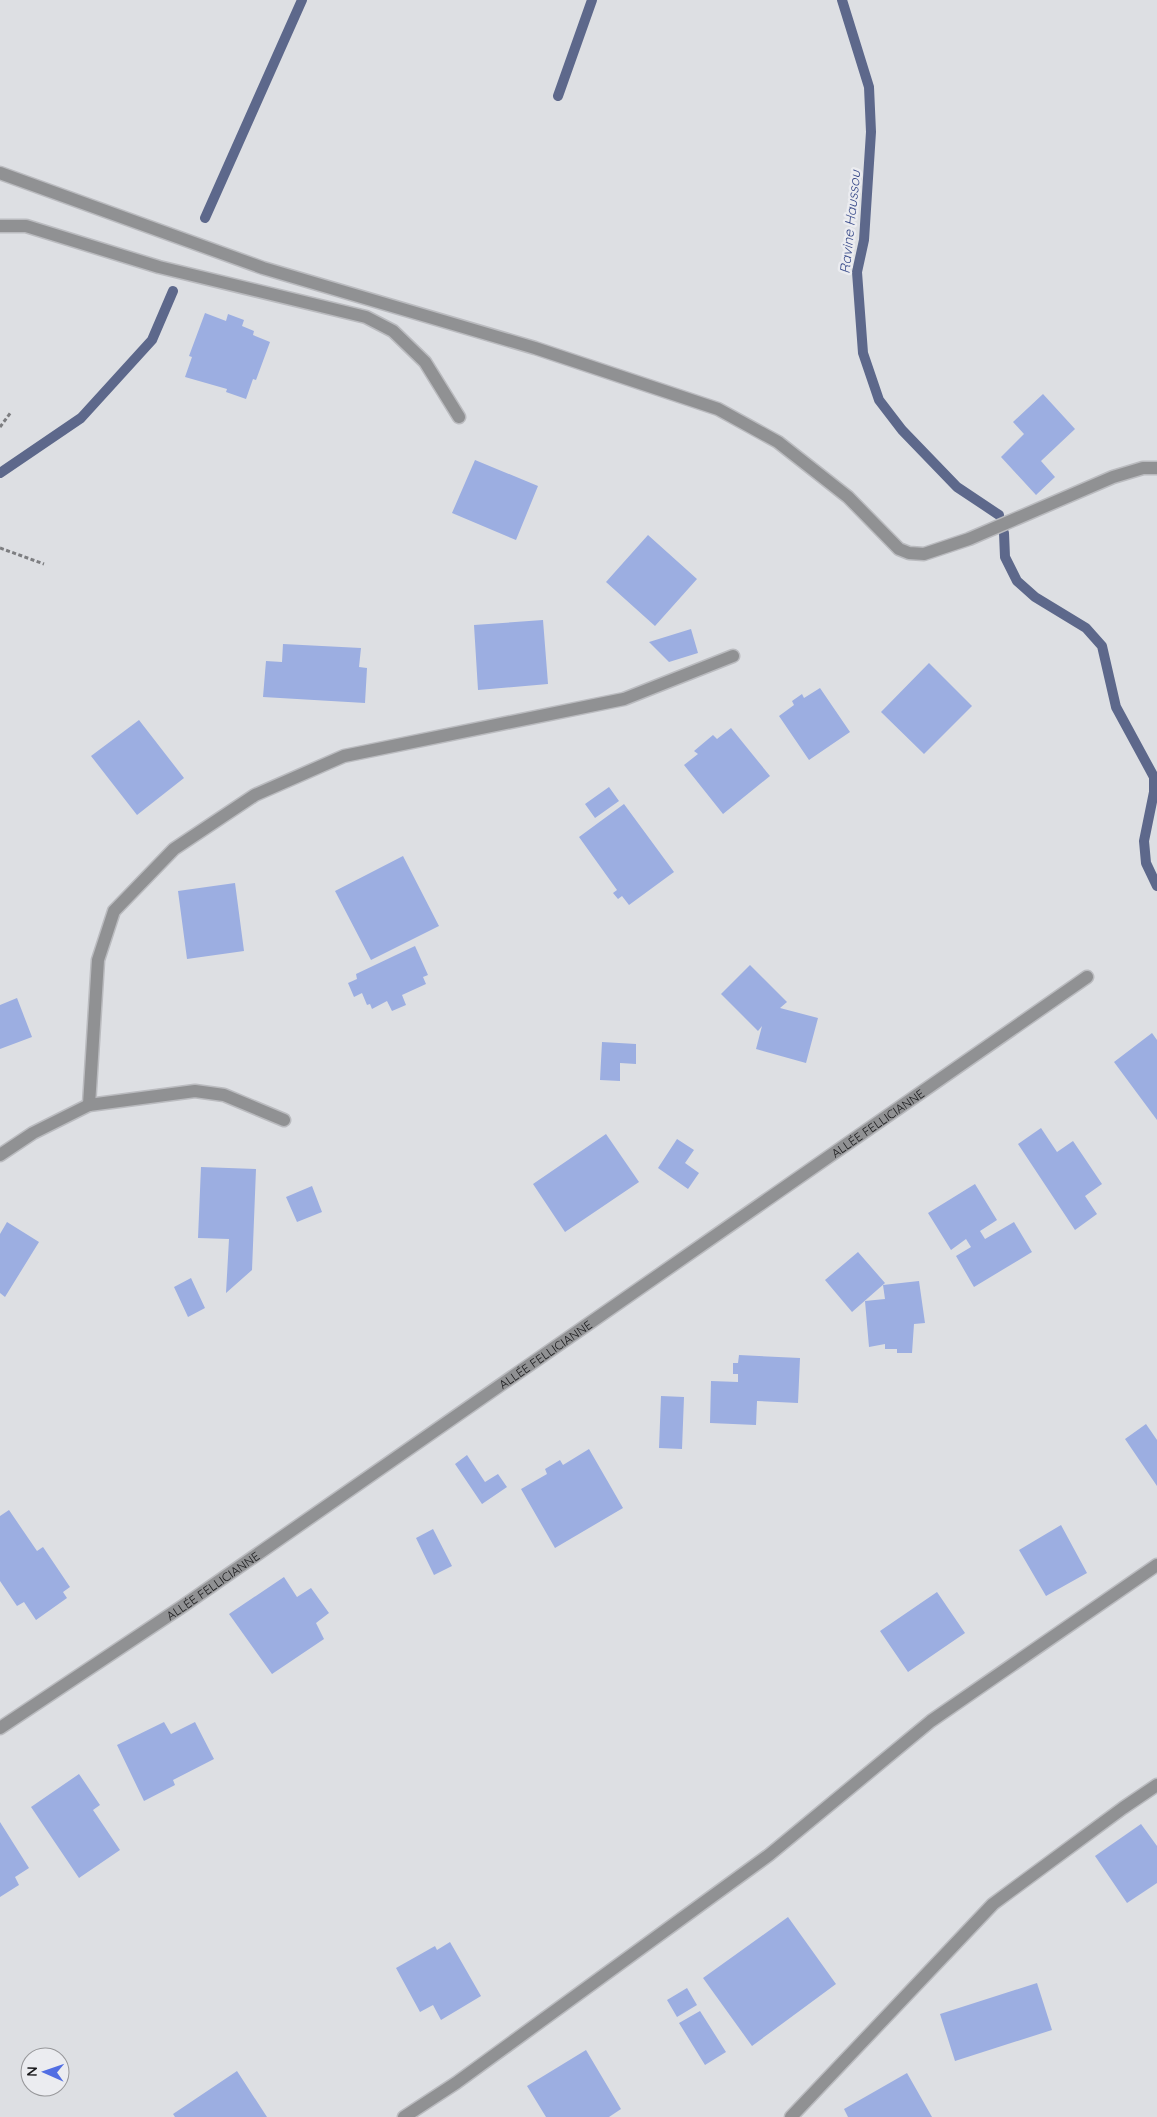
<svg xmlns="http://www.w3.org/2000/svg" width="1157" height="2117" font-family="Quicksand,sans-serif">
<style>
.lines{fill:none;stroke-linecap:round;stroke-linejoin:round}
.stream{stroke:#5d688b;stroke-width:10}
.building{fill:#9caee1}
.street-casing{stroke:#babbbf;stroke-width:15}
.path{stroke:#7d7e81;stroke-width:3;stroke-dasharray:4 2.5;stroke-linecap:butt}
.street{stroke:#909193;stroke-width:12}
.labels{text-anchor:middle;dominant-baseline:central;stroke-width:5;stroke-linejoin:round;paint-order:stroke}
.street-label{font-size:12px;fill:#18181a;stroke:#ebecf0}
.water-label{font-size:14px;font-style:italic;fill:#3a4c8b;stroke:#ebecf0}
</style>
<rect width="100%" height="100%" fill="#dddfe3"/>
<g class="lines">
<path class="stream" d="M 842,0 L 869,87 L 871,132 L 864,240 L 857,272 L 863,353 L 879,400 L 902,430 L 957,487 L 999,515
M 558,96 L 592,0
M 205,218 L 302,0
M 0,473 L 81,418 L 152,340 L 173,291
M 1004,533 L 1005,557 L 1017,581 L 1035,597 L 1086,628 L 1102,646 L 1116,707 L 1154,777 L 1154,792 L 1144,841 L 1146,863 L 1157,886"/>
</g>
<path class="building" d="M 205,313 L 226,321 L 228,314 L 244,320 L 242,326 L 254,331 L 253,335 L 270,342 L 256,380 L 253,379 L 246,399 L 226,392 L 227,389 L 185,377 L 192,357 L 189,356 Z
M 1043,394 L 1075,429 L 1041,461 L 1055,477 L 1036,495 L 1001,457 L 1024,434 L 1013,422 Z
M 475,460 L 538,486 L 516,540 L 452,513 Z
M 648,535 L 697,579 L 655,626 L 606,582 Z
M 543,620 L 548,684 L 478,690 L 474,625 Z
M 691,629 L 698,653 L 669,662 L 649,642 Z
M 283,644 L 361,648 L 359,667 L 367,668 L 365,703 L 263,697 L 266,661 L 282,662 Z
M 929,663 L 972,706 L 924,754 L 881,712 Z
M 820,688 L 850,732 L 809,760 L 779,716 L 794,705 L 792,701 L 802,694 L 804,698 Z
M 139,720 L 184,778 L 137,815 L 91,756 Z
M 731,728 L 770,776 L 723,814 L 684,765 L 698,754 L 694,751 L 713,735 L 717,739 Z
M 609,787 L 619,801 L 595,818 L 585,804 Z
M 624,804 L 674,872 L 629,905 L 622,896 L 618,899 L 613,893 L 617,890 L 579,837 Z
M 403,856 L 439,926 L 371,960 L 335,891 Z
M 235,883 L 244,951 L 187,959 L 178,891 Z
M 415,946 L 428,975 L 423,977 L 426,984 L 402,995 L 406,1005 L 392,1011 L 387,1001 L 372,1009 L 370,1004 L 367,1005 L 362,993 L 354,997 L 348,983 L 357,979 L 356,974 Z
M 750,965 L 787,1002 L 780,1008 L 818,1018 L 806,1063 L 756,1049 L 762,1026 L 758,1031 L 721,994 Z
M 17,998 L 32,1037 L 0,1049 L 0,1005 Z
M 1152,1033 L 1157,1040 L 1157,1120 L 1114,1062 Z
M 602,1042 L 636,1044 L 636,1064 L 620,1063 L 620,1081 L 600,1080 Z
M 1041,1128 L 1057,1152 L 1073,1141 L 1102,1184 L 1085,1196 L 1097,1214 L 1075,1230 L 1018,1144 Z
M 606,1134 L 639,1182 L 565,1232 L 533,1184 Z
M 677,1139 L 694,1150 L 685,1163 L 699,1173 L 688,1189 L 658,1168 Z
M 201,1167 L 256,1169 L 252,1270 L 226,1293 L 229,1239 L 198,1238 Z
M 975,1184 L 997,1220 L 980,1231 L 985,1239 L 1014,1222 L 1032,1252 L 974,1287 L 956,1256 L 971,1247 L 966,1239 L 951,1250 L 928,1213 Z
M 312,1186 L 322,1212 L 297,1222 L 286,1197 Z
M 7,1222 L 39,1242 L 5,1297 L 0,1293 L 0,1234 Z
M 858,1252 L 885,1283 L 852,1312 L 825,1280 Z
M 191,1278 L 205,1308 L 188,1317 L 174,1287 Z
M 919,1281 L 925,1323 L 914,1324 L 912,1353 L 897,1353 L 897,1349 L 885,1349 L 885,1344 L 869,1347 L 865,1301 L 885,1299 L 883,1285 Z
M 739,1355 L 800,1358 L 798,1403 L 757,1401 L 756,1425 L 710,1423 L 711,1381 L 738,1382 L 738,1374 L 733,1374 L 733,1363 L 738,1363 Z
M 661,1396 L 684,1397 L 682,1449 L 659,1448 Z
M 1146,1424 L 1157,1440 L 1157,1486 L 1125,1439 Z
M 589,1449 L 623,1508 L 555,1548 L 521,1489 L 547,1474 L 545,1469 L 560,1460 L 563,1465 Z
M 467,1455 L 485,1482 L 498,1474 L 507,1487 L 482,1504 L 455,1464 Z
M 9,1510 L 37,1551 L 43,1547 L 70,1587 L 63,1592 L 67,1598 L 36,1620 L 24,1602 L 17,1606 L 0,1581 L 0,1516 Z
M 1061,1525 L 1087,1573 L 1046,1596 L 1019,1550 Z
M 433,1529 L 452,1566 L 434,1575 L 416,1538 Z
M 284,1577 L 297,1597 L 311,1588 L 329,1613 L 316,1623 L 324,1639 L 272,1674 L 229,1614 Z
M 937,1592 L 965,1633 L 908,1672 L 880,1631 Z
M 164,1722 L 171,1734 L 195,1722 L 214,1759 L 173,1780 L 175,1785 L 144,1801 L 117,1745 Z
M 79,1774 L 100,1805 L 93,1810 L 120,1850 L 79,1878 L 31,1807 Z
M 0,1822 L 29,1868 L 15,1877 L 19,1885 L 0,1897 Z
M 1141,1824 L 1157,1846 L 1157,1883 L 1127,1903 L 1095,1856 Z
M 788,1917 L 836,1984 L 752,2046 L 703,1978 Z
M 450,1942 L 481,1996 L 441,2020 L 433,2005 L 420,2012 L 396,1968 L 435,1946 L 437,1950 Z
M 1037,1983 L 1052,2030 L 955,2061 L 940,2014 Z
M 687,1988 L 697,2005 L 677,2017 L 667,2000 Z
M 700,2011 L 726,2052 L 705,2065 L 679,2023 Z
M 586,2050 L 621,2109 L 609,2117 L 546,2117 L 527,2086 Z
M 237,2071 L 267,2117 L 175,2117 L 173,2114 Z
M 907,2073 L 932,2117 L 848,2117 L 844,2109 Z"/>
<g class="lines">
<defs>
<g id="street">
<path d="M 0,173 L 263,268 L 535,348 L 718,409 L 778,442 L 848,497 L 899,549 L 909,553 L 924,554 L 969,539 L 1113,477 L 1143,468 L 1157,468"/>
<path d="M 0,226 L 26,226 L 159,267 L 366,317 L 393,331 L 425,362 L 459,417"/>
<path d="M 89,1105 L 98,960 L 114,911 L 174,849 L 255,795 L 344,756 L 624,699 L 733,656"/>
<path d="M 0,1155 L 33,1133 L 89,1105 L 195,1091 L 224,1095 L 284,1120"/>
<path id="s1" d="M 0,1728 L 183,1606 L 1087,977"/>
<path d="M 404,2117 L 456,2083 L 769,1855 L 931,1721 L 1157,1565"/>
<path d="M 791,2117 L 993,1904 L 1123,1808 L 1157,1785"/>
</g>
</defs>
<use href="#street" class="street-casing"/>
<path class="path" d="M 0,427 L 11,412
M 0,548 L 44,564"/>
<use href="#street" class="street"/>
</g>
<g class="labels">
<g class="street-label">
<text stroke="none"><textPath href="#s1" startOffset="1066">ALLÉE FELLICIANNE</textPath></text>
<text stroke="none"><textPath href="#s1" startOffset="661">ALLÉE FELLICIANNE</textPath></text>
<text stroke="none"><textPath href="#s1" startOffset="256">ALLÉE FELLICIANNE</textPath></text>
</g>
<g class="water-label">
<text transform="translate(850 222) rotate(-84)">Ravine Haussou</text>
</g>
</g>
<g transform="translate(45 2072) rotate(272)"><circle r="24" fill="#ebecf0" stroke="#97979a"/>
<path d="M0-4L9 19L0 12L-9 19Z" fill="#516ee3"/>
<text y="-8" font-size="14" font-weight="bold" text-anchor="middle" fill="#18181a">N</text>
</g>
</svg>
